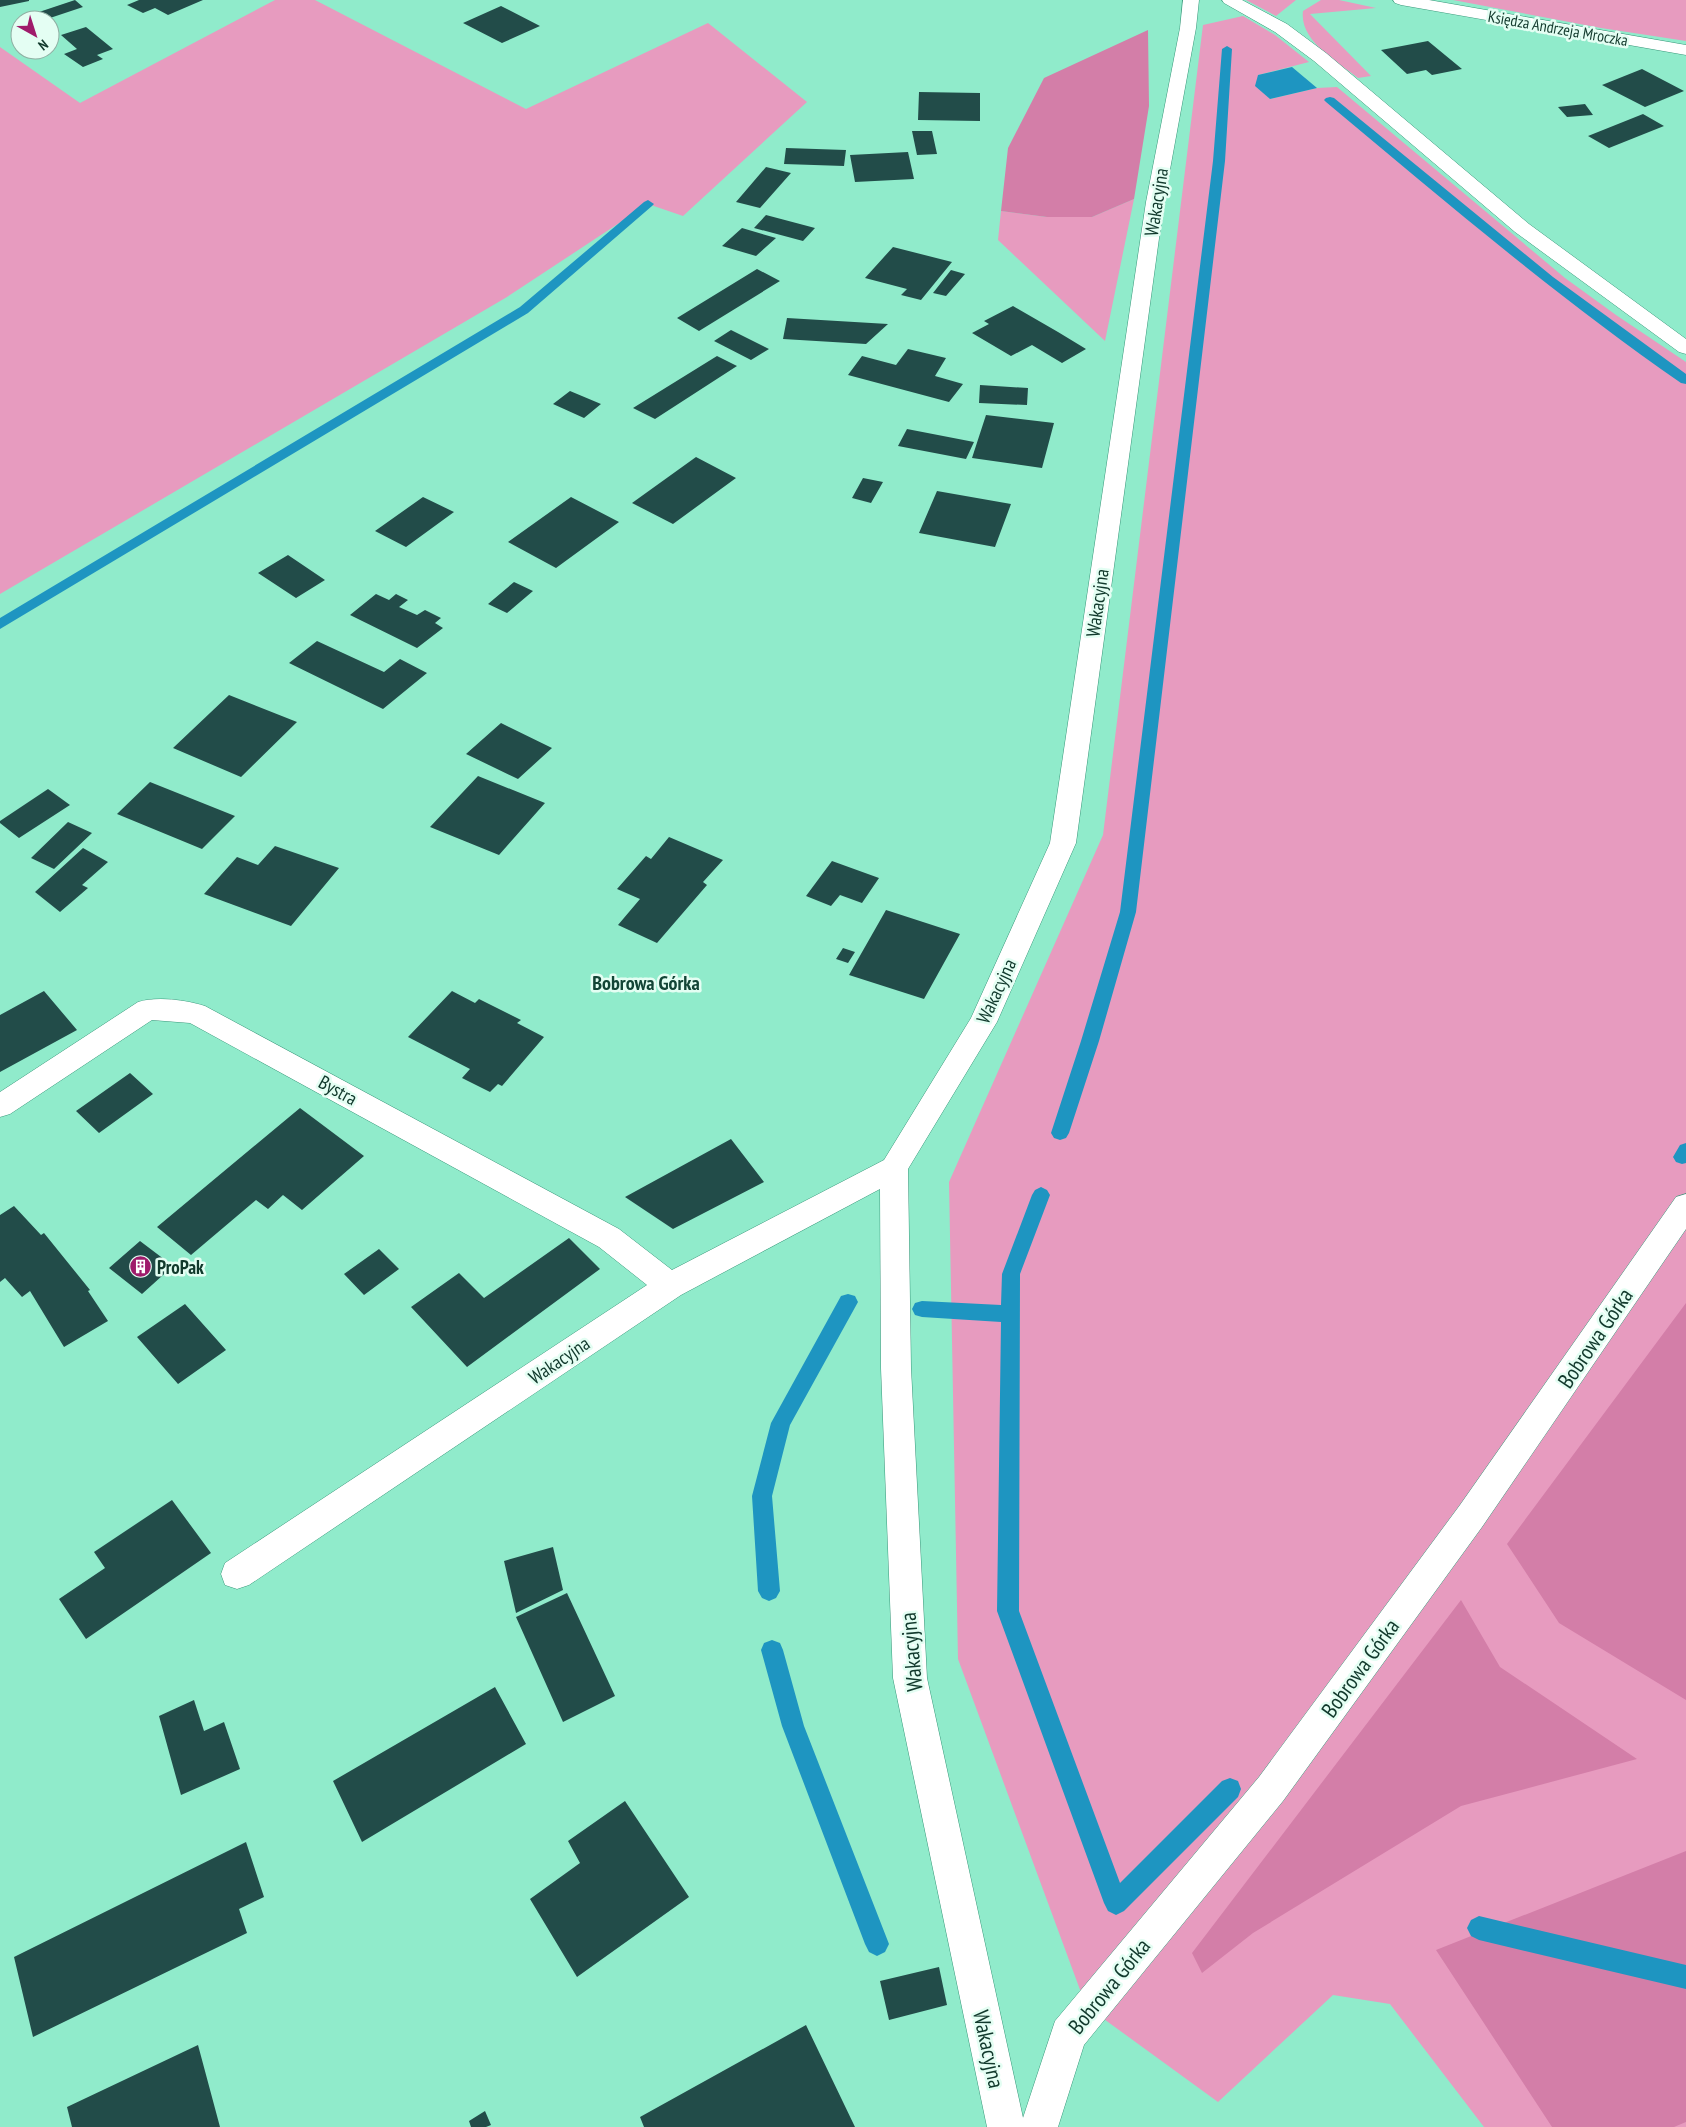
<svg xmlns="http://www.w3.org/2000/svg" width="1686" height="2127" font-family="'PT Sans Narrow',sans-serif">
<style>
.green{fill:#e79bbf}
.forest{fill:#d37ea8}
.water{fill:#1e95c1}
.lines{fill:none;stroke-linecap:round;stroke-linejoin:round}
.stream{fill:#1e95c1;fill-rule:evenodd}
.building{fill:#224c49}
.lane-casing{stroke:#39977a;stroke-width:1}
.street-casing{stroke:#39977a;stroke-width:1}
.secondary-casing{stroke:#39977a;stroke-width:1}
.lane{fill:#fff;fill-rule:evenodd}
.street{fill:#fff;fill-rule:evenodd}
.secondary{fill:#fff;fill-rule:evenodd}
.labels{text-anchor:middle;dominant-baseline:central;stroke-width:5;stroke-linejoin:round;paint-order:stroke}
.far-street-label{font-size:16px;fill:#11392c;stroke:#e4fef3}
.street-label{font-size:19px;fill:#11392c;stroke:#e4fef3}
.poi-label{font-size:19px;font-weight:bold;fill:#11392c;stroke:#e4fef3;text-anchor:start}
.neighbourhood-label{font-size:20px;font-weight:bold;fill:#134536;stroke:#e4fef3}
.near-street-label{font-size:22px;fill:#11392c;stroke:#e4fef3}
</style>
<rect width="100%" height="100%" fill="#90ebcb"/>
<path class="green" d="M 275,0 L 315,0 L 526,109 L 708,23 L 807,102 L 683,216 L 648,204 L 507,297 L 0,594 L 0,47 L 80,103 Z
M 1246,0 L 1296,0 L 1276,16 Z
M 1321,0 L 1339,0 L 1376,8 L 1310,14 L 1371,76 L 1358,78 C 1338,62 1299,41 1303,11 Z
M 1453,0 L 1686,0 L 1686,41 L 1601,28 Z
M 1243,16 L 1275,35 L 1309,62 L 1258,75 L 1270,99 L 1317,88 L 1337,87 L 1565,278 L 1616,315 L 1686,362 L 1686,2127 L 1484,2127 L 1390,2004 L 1333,1995 L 1218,2102 L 1086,2006 L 958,1659 L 949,1182 L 1103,835 L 1203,25 Z
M 1134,199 L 1105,341 L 998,240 L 1001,211 L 1047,217 L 1092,217 Z"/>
<path class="forest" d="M 1148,30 L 1149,106 L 1134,199 L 1092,217 L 1047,217 L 1001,211 L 1008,148 L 1044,78 Z
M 1686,1303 L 1686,1700 L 1559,1623 L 1507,1544 Z
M 1461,1600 L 1500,1667 L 1637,1759 L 1461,1806 L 1253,1933 L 1202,1973 L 1192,1953 Z
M 1686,1851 L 1686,2122 L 1674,2127 L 1552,2127 L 1436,1950 Z"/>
<path class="water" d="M 1292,67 L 1317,88 L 1270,99 L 1255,86 L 1258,75 Z"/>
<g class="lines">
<path class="stream" d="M 1227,46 L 1232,49 L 1225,161 L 1136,912 L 1099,1041 L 1069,1133 L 1066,1138 L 1060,1140 L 1054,1138 L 1051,1133 L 1081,1041 L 1120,912 L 1213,161 L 1222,49 Z
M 1330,97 L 1334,98 L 1553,277 L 1686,374 L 1686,384 L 1681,383 C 1557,297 1442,199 1326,102 L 1324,100 L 1326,98 Z
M 648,200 L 654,204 L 652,206 L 528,313 L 0,629 L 0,618 L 520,307 L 644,202 Z
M 1686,1143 L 1686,1163 L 1682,1164 L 1676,1162 L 1673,1157 L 1680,1145 Z
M 1041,1187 L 1047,1190 L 1050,1195 L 1020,1274 L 1019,1611 L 1120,1883 L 1222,1781 L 1230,1778 L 1238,1781 L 1241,1789 L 1238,1797 L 1124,1911 L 1116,1915 L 1108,1911 L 1104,1903 L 997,1611 L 1001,1322 L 922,1317 L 915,1315 L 912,1309 L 915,1303 L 922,1301 L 1001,1305 L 1002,1274 L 1032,1195 L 1035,1190 Z
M 848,1294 L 855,1296 L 858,1302 L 790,1425 L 772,1496 L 780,1591 L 776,1598 L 769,1601 L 762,1598 L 758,1591 L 752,1496 L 771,1423 L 841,1296 Z
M 772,1640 L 780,1643 L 783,1650 L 804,1726 L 889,1944 L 885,1952 L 877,1956 L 869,1952 L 865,1944 L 782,1726 L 761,1650 L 764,1643 Z
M 1479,1916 L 1686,1965 L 1686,1989 L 1479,1940 L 1471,1936 L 1467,1928 L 1471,1920 Z"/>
</g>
<path class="building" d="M 0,0 L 29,0 L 29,1 L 0,7 Z
M 75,0 L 83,7 L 44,20 L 36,13 Z
M 139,0 L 203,0 L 168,15 L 155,8 L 143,13 L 127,5 Z
M 501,6 L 540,26 L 502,43 L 463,23 Z
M 86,27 L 113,49 L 97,55 L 103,59 L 83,67 L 64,54 L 77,49 L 61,35 Z
M 1428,41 L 1462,69 L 1432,75 L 1426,70 L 1407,74 L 1381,50 Z
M 1642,69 L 1684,91 L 1645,107 L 1602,85 Z
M 919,92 L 980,93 L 980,121 L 918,120 Z
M 1585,104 L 1593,115 L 1567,117 L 1558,107 Z
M 1643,114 L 1664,126 L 1609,148 L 1588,136 Z
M 912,131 L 932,131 L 937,154 L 917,155 Z
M 786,148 L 846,150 L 844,166 L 784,164 Z
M 908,152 L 914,179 L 855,182 L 850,155 Z
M 766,167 L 791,173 L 760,208 L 736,202 Z
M 766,215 L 815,228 L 803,241 L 754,228 Z
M 742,228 L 776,238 L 756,256 L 722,246 Z
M 893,247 L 952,262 L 921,300 L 901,295 L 907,289 L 865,278 Z
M 757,269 L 780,281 L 699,331 L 677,318 Z
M 951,270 L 965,274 L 946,296 L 933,293 Z
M 1013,306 L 1058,332 L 1086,349 L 1062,363 L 1032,345 L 1011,356 L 972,333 L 989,324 L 984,321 Z
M 787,318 L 888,324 L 866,344 L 783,339 Z
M 731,330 L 769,349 L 751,360 L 714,341 Z
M 908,349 L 946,358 L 935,376 L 963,384 L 949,402 L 848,375 L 862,356 L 896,365 Z
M 717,356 L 737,366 L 655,419 L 633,408 Z
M 980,385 L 1028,388 L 1027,405 L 979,403 Z
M 570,391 L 601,404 L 584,418 L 553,404 Z
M 986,415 L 1054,423 L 1042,468 L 972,458 Z
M 907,429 L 974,442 L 966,459 L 898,446 Z
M 696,457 L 736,478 L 673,524 L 632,503 Z
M 863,478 L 883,482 L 871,503 L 852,498 Z
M 937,491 L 1011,504 L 995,547 L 919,533 Z
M 423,497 L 454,512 L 406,547 L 375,531 Z
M 571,497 L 619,522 L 556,568 L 508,542 Z
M 288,555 L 325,580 L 296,598 L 258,573 Z
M 514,582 L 533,591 L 507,613 L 488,604 Z
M 376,594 L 389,600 L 396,594 L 408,600 L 399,607 L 417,615 L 425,610 L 441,618 L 435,623 L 443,628 L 417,648 L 350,615 Z
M 317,641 L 384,672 L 400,659 L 427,673 L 383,709 L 289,663 Z
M 229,695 L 297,722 L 241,777 L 173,748 Z
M 501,723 L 552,748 L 518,779 L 466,754 Z
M 478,776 L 545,803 L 499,855 L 430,827 Z
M 150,782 L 235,816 L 202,849 L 117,814 Z
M 48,789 L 70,805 L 19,838 L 0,823 L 0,821 Z
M 68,822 L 92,833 L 54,869 L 31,858 Z
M 669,837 L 723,860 L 703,882 L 707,885 L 657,943 L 618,925 L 640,899 L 617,889 L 646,856 L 651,859 Z
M 275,846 L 339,868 L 291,926 L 204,894 L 237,857 L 258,865 Z
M 83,848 L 108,862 L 82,885 L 88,888 L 60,912 L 35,892 Z
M 832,861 L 879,878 L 862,903 L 840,895 L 831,906 L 806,896 Z
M 886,910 L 960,934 L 924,999 L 849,975 Z
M 843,948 L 855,952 L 848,963 L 836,959 Z
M 44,991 L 77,1030 L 0,1072 L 0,1015 Z
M 452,991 L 475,1003 L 479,999 L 521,1020 L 517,1023 L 544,1037 L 502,1086 L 498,1084 L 490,1092 L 462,1078 L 470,1069 L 408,1037 Z
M 130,1073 L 153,1094 L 99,1133 L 76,1111 Z
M 300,1108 L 364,1156 L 302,1210 L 283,1195 L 268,1209 L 256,1200 L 191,1255 L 157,1227 Z
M 731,1139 L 764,1182 L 673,1229 L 625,1197 Z
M 14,1206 L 41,1235 L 44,1233 L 90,1290 L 88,1291 L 108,1321 L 64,1347 L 30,1291 L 22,1297 L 5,1278 L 0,1282 L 0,1215 Z
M 569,1238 L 600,1269 L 467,1367 L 411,1307 L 459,1273 L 484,1298 Z
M 140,1241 L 173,1266 L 142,1294 L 109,1268 Z
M 379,1249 L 399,1269 L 364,1295 L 344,1274 Z
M 185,1304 L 226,1350 L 178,1384 L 137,1337 Z
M 172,1500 L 211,1553 L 86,1639 L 59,1599 L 105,1568 L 94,1552 Z
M 553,1547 L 563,1590 L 516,1613 L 504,1561 Z
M 567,1593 L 615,1696 L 563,1722 L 516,1617 Z
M 495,1687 L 526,1744 L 362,1842 L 333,1781 Z
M 194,1700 L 204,1731 L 224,1722 L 240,1769 L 181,1795 L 159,1716 Z
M 625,1801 L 689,1897 L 577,1977 L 530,1899 L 580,1863 L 568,1841 Z
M 246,1842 L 264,1897 L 239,1909 L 247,1933 L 33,2037 L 14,1957 Z
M 939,1967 L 947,2005 L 889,2020 L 880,1981 Z
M 806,2025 L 855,2127 L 644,2127 L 640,2117 Z
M 198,2045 L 220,2127 L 72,2127 L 67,2107 Z
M 485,2111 L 491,2125 L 486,2127 L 471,2127 L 469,2121 Z"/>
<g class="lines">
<defs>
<path id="lane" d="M 1222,0 L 1242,0 L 1287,24 L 1326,53 L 1529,224 L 1686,339 L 1686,354 L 1679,352 L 1515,232 L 1314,61 L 1275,32 L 1224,3 Z
M 1686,1194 L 1686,1229 L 1482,1527 L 1283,1801 L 1084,2045 L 1058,2127 L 1020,2127 L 1055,2021 L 1259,1777 L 1460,1505 L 1676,1197 Z"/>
<path id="street" d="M 1183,0 L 1199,0 L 1196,28 L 1164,202 L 1076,843 L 997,1022 L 908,1169 L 911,1368 L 927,1678 L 1025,2127 L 987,2127 L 893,1678 L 881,1368 L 880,1189 L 681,1295 L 249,1585 L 237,1589 L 225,1585 L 221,1574 L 225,1563 L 647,1285 L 599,1247 L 190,1023 L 152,1020 L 10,1114 L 0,1117 L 0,1092 L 138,1002 C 157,996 186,1000 205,1006 L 619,1229 L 672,1270 L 884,1160 L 971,1018 L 1050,843 L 1146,202 L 1180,28 Z"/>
<path id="secondary" d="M 1393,0 L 1429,0 L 1686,45 L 1686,55 L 1401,5 L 1395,3 Z"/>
</defs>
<use href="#lane" class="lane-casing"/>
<use href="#street" class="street-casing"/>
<use href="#secondary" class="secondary-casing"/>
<use href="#lane" class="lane"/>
<use href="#street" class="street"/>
<use href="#secondary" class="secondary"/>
</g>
<defs>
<symbol id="building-disc" viewBox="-11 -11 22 22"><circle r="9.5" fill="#9f1b6b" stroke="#e4fef3"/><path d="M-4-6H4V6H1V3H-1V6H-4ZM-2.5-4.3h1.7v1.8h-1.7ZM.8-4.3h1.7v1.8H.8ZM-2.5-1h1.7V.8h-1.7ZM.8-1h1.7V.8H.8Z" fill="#fff"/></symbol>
</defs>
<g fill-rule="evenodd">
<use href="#building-disc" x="128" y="1254" width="25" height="25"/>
</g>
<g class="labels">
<g class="far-street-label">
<text transform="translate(1558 28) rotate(10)">Księdza Andrzeja Mroczka</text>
</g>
<g class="street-label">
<text transform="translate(1156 202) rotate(-81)">Wakacyjna</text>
<text transform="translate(1097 603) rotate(-82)">Wakacyjna</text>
<text transform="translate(996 991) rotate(-65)">Wakacyjna</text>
<text transform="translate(338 1090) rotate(29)">Bystra</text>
<text transform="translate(559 1360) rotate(-34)">Wakacyjna</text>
</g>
<g class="poi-label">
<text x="157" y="1267">ProPak</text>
</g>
<g class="neighbourhood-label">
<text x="646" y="983">Bobrowa Górka</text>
</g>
<g class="near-street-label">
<text transform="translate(1595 1338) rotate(-56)">Bobrowa Górka</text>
<text transform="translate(911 1652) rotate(-95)">Wakacyjna</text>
<text transform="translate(1360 1668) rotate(-54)">Bobrowa Górka</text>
<text transform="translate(1109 1986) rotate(-51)">Bobrowa Górka</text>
<text transform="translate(989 2049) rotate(78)">Wakacyjna</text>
</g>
</g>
<g transform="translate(35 35) rotate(141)"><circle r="24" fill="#e4fef3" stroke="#90afa3"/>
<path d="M0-4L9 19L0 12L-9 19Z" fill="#9f1b6b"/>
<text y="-8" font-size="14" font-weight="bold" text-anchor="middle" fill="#11392c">N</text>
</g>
</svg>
